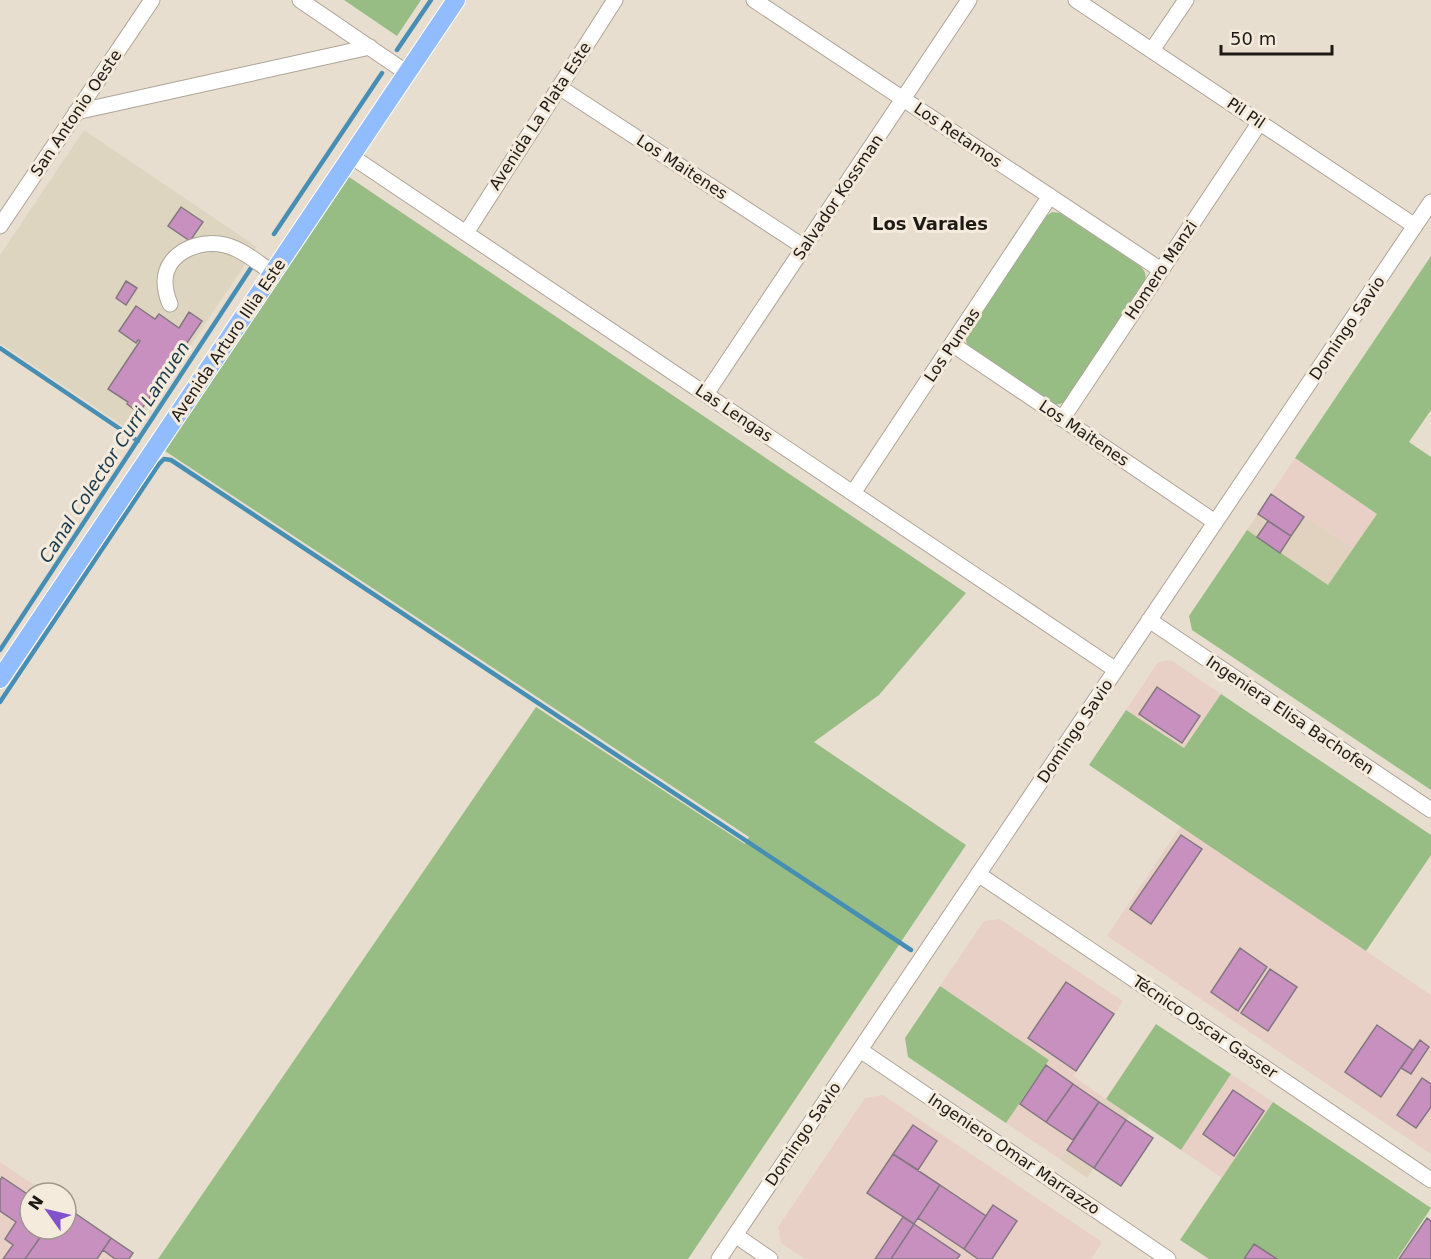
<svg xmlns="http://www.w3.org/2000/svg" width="1431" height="1259" font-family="'DejaVu Sans',sans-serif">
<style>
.built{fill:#e1d2bf}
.industrial{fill:#e8d0c6}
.education{fill:#ded5c0}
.green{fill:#98bd84}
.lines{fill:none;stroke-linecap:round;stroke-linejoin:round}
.stream{stroke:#478eb4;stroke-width:4.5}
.building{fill:#c790bf;stroke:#837781;stroke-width:1.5}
.minor-casing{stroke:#aea498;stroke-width:17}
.major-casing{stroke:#fff;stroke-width:20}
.minor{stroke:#fff;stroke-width:15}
.major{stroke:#91bcfd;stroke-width:18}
.labels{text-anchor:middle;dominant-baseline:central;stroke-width:6;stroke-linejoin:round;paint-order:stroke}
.street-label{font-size:16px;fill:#1d1914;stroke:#f5ebdd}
.neighbourhood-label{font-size:18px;font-weight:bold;fill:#1d1914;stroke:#f5ebdd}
.water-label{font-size:18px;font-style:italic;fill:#1a3a4b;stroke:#f5ebdd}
</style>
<rect width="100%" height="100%" fill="#e8ded0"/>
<path class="built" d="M 1271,494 L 1353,549 L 1328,585 L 1247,530 Z
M 1103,1097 L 1130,1115 L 1087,1178 L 1060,1159 Z"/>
<path class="industrial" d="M 1295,458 L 1378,514 L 1353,549 L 1271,494 Z
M 1171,660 L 1221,694 L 1184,748 L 1126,710 L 1158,662 Z
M 1181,826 L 1431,995 L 1431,1154 L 1107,936 Z
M 1000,919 L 1123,1001 L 1073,1076 L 1103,1097 L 1060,1159 L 1006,1123 L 1049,1060 L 940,986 L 984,921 Z
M 1231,1074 L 1273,1102 L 1222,1178 L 1181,1150 Z
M 883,1095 L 1102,1242 L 1091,1259 L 805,1259 L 781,1243 L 778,1227 L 865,1098 Z
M 0,1162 L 46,1193 L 30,1193 L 30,1229 L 66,1229 L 66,1207 L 133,1253 L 129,1259 L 0,1259 Z"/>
<path class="education" d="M 84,130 L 257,247 L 132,432 L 0,343 L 0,255 Z"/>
<path class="green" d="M 344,0 L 421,0 L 397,36 Z
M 349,177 L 966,593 L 879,695 L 814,742 L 966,845 L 688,1259 L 158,1259 L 536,707 L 745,844 L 749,837 L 165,451 Z
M 1052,212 L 1060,213 L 1139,265 C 1146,271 1147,276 1144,283 L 1066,401 C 1062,404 1058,405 1052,404 L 970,348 C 966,344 965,340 967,334 L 1045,217 Z
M 1431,256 L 1431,410 L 1409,442 L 1431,457 L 1431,790 L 1192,630 L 1189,616 L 1247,530 L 1328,585 L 1377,514 L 1295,458 Z
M 1221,694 L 1431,835 L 1431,855 L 1366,951 L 1089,765 L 1126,710 L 1184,748 Z
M 940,986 L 1049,1060 L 1006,1123 L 908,1057 L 905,1038 Z
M 1156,1024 L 1231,1074 L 1181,1150 L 1106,1099 Z
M 1273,1102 L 1431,1208 L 1397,1259 L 1209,1259 L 1180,1240 Z"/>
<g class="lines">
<path class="stream" d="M 397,50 L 431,0
M 274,234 L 382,73
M 0,348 L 138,441
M 0,650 L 251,268
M 0,702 L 159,464 L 164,459 L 171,460 L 911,950"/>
</g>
<path class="building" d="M 181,207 L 203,222 L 190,241 L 168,226 Z
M 126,281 L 137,288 L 126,305 L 116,298 Z
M 136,306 L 155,319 L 159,314 L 179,328 L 189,312 L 202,321 L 139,413 L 127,404 L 128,402 L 108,389 L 140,341 L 138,340 L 136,343 L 119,331 Z
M 1271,494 L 1304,517 L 1291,536 L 1258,514 Z
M 1268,521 L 1291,536 L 1280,553 L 1257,537 Z
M 1157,687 L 1200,716 L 1182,743 L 1139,714 Z
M 1181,835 L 1202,849 L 1151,924 L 1130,909 Z
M 1240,948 L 1267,967 L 1238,1011 L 1211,992 Z
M 1270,969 L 1297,987 L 1268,1031 L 1241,1013 Z
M 1066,982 L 1114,1014 L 1076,1071 L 1028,1038 Z
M 1377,1025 L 1413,1050 L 1381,1097 L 1345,1072 Z
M 1420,1040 L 1429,1047 L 1411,1074 L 1401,1068 Z
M 1046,1065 L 1073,1084 L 1046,1122 L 1020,1104 Z
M 1422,1078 L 1431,1084 L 1431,1107 L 1416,1128 L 1397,1115 Z
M 1073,1084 L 1099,1102 L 1073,1140 L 1046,1122 Z
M 1233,1090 L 1264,1111 L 1234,1156 L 1203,1134 Z
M 1099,1102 L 1126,1120 L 1094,1168 L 1067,1150 Z
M 1126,1120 L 1153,1138 L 1121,1186 L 1094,1168 Z
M 913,1125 L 937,1141 L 918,1170 L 893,1154 Z
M 893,1154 L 940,1185 L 914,1224 L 867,1193 Z
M 2,1177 L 30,1196 L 30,1229 L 46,1229 L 25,1259 L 3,1259 L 13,1245 L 5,1239 L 16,1222 L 0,1211 L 0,1180 Z
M 940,1185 L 986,1216 L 964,1249 L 918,1218 Z
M 993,1205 L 1017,1221 L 992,1259 L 978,1259 L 964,1249 Z
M 66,1207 L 111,1238 L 97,1259 L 25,1259 L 46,1229 L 66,1229 Z
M 903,1217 L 914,1224 L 891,1259 L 875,1259 Z
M 1427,1218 L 1431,1221 L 1431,1259 L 1399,1259 Z
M 914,1224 L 960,1255 L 957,1259 L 891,1259 Z
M 111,1238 L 133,1253 L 129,1259 L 115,1259 L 103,1250 Z
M 1254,1244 L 1277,1259 L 1244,1259 Z"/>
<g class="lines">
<defs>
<path id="minor" d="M 300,0 L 407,73
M 754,0 L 1161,270
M 1076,0 L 1415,226
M 1152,50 L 1186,0
M 559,87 L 804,247
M 76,112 L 370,47
M 351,156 L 1116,670
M 0,226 L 152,0
M 466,233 L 615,0
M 170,304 C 167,297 165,289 165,281 C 166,252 200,239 225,245 C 242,249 258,263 273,273
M 952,344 L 1215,522
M 706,394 L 969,0
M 1062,419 L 1260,122
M 853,493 L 1050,196
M 1149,620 L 1431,810
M 978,874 L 1431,1180
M 860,1050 L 1168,1259
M 735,1235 L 770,1259
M 719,1259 L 1431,202"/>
<path id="major" d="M 0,679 L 456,0"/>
</defs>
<use href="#minor" class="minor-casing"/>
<use href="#major" class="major-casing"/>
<use href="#minor" class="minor"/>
<use href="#major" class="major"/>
</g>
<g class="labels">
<g class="street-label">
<text transform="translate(76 113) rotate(-56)">San Antonio Oeste</text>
<text transform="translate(1246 113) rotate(34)">Pil Pil</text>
<text transform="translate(540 116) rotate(-57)">Avenida La Plata Este</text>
<text transform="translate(958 135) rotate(34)">Los Retamos</text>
<text transform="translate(682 167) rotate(33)">Los Maitenes</text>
<text transform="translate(838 197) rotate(-56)">Salvador Kossman</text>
<text transform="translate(1161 270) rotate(-56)">Homero Manzi</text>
<text transform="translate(1347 328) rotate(-56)">Domingo Savio</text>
<text transform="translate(228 340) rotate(-56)">Avenida Arturo Illia Este</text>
<text transform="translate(952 345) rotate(-56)">Los Pumas</text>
<text transform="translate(734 413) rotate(34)">Las Lengas</text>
<text transform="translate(1084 433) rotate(34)">Los Maitenes</text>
<text transform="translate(1290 715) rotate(34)">Ingeniera Elisa Bachofen</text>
<text transform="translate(1075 731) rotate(-56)">Domingo Savio</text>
<text transform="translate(1205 1027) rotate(34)">Técnico Oscar Gasser</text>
<text transform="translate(803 1134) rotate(-56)">Domingo Savio</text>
<text transform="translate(1014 1154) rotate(34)">Ingeniero Omar Marrazzo</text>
</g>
<g class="neighbourhood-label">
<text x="930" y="223">Los Varales</text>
</g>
<g class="water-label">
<text transform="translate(114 452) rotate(-57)">Canal Colector Curri Lamuen</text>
</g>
</g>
<g transform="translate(48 1211) rotate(304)"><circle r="28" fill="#f5ebdd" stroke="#9f978d" stroke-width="1.5"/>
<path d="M0-4.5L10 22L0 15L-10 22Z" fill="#8252ca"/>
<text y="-9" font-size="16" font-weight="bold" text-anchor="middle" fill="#1d1914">N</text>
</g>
<path d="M1221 45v9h111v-9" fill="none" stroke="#1d1914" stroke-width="3"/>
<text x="1230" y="45" font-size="18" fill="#1d1914" stroke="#f5ebdd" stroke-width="4.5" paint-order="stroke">50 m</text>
</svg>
